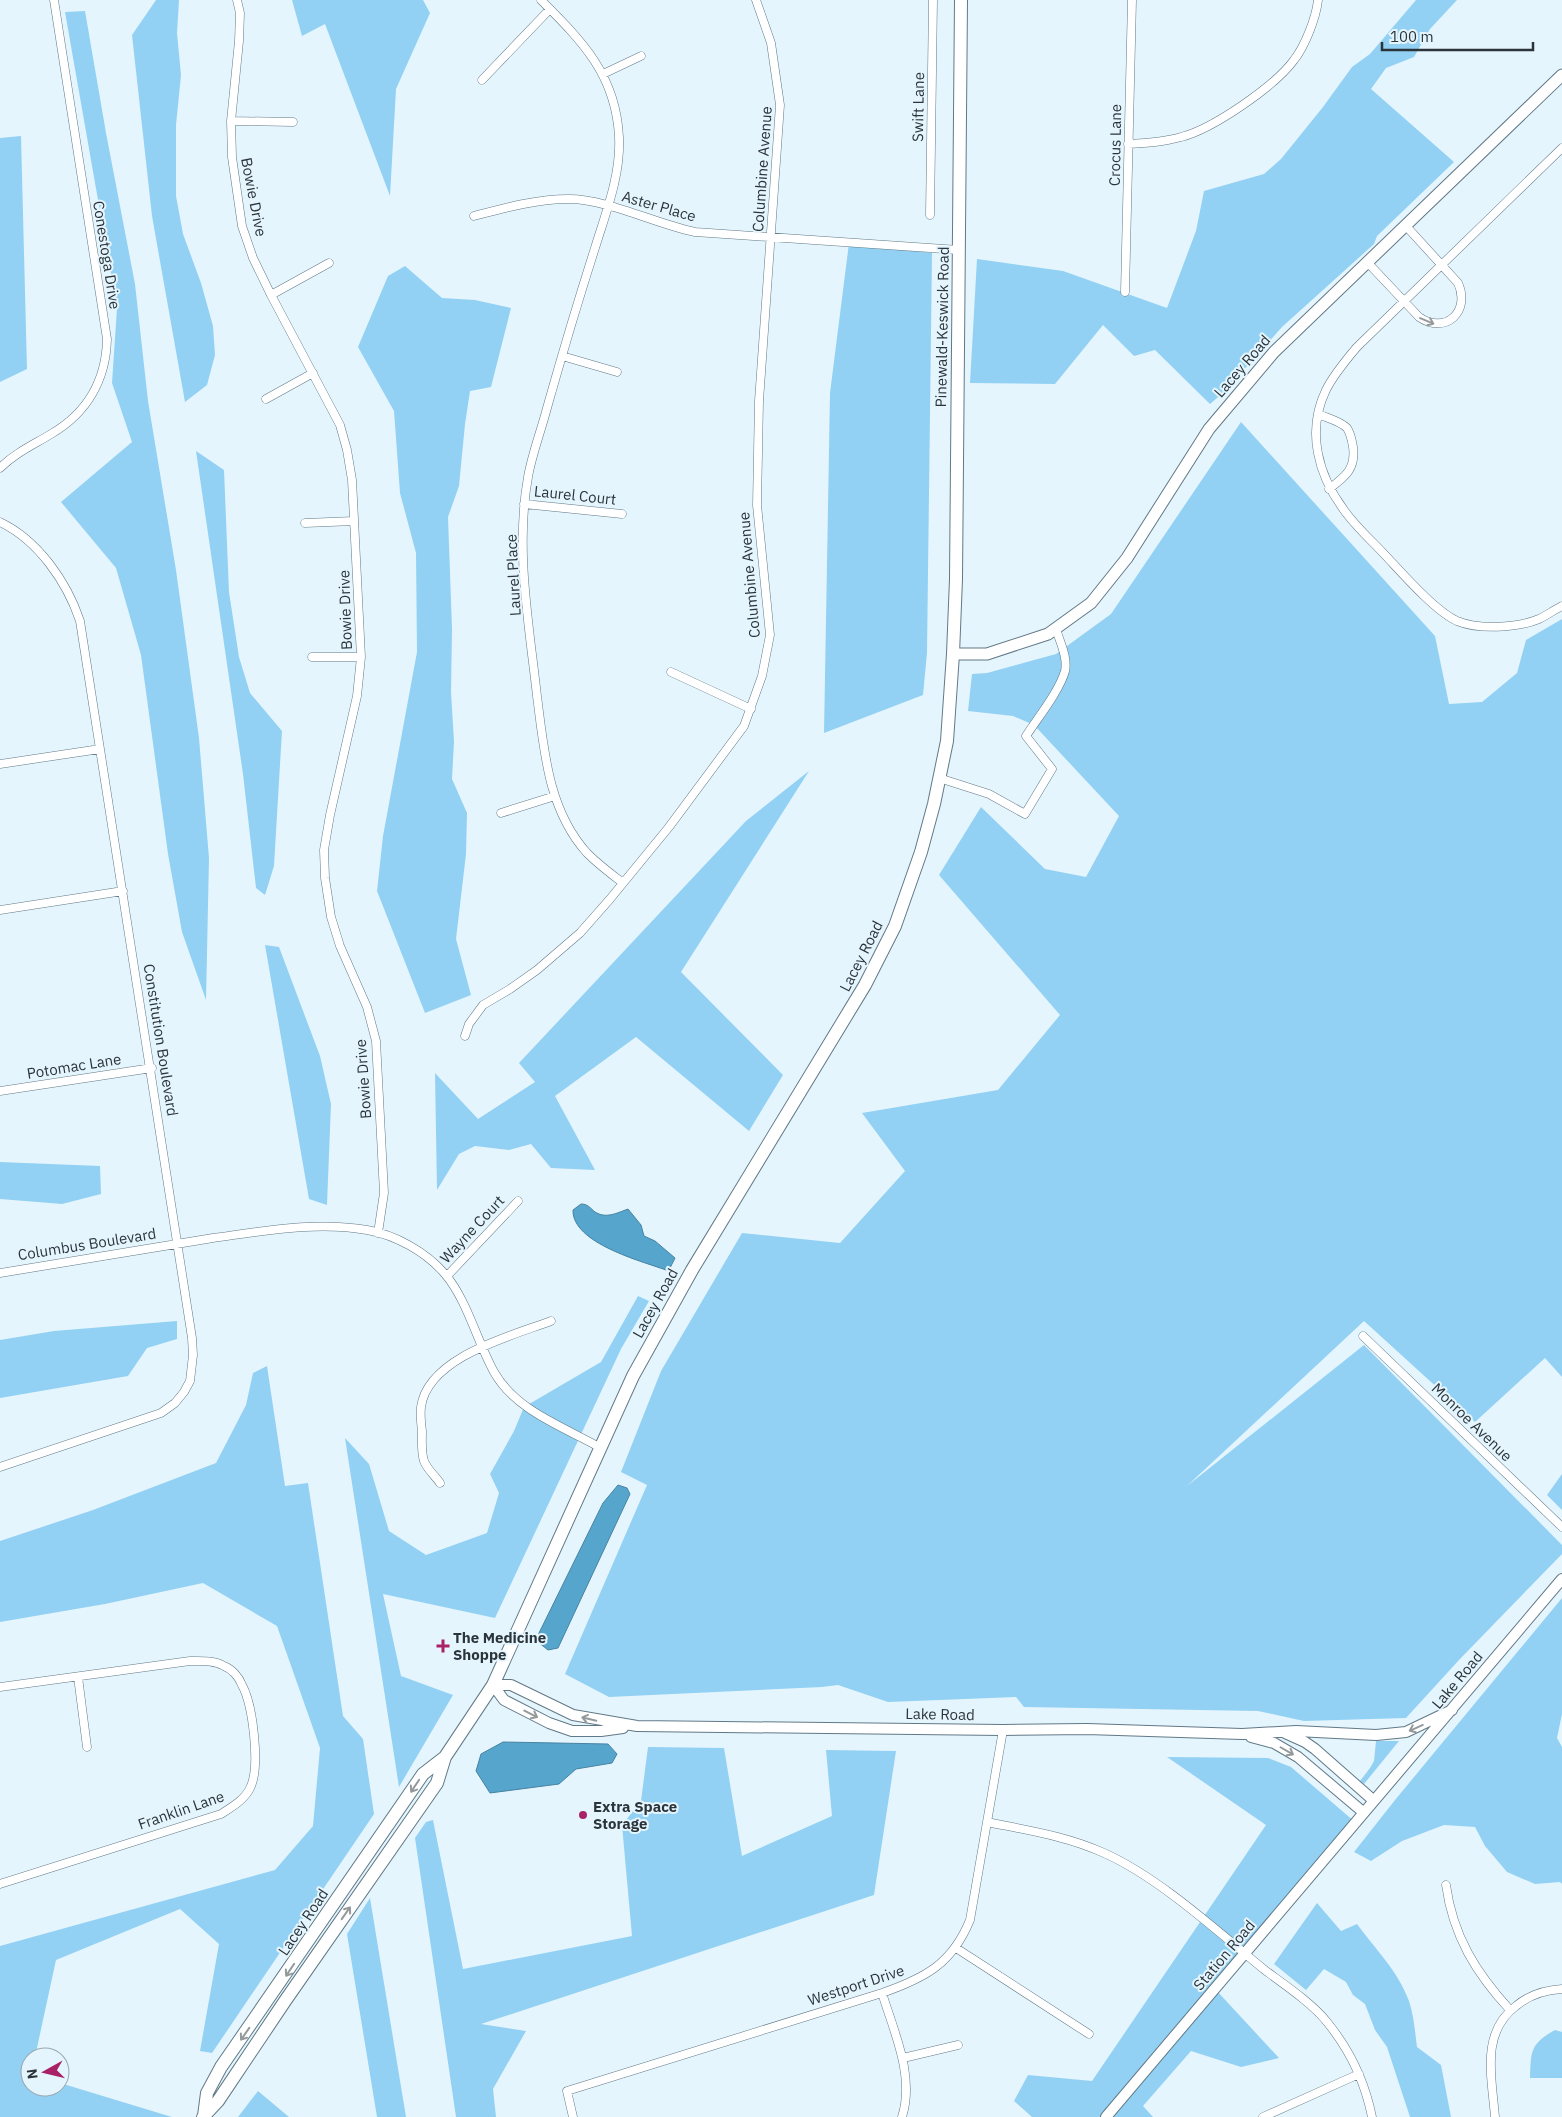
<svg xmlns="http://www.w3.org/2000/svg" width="1562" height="2117" font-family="'IBM Plex Sans',sans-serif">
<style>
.green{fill:#92d1f3}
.water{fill:#55a5cd;stroke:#4883a1}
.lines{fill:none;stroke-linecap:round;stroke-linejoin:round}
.minor-casing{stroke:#617986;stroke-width:9}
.tertiary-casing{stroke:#617986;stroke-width:12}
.secondary-casing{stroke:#617986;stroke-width:13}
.primary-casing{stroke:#617986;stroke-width:14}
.minor{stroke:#fff;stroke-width:8}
.tertiary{stroke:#fff;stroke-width:10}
.secondary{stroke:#fff;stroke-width:11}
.primary{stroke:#fff;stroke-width:12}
.oneway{stroke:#949a9c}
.poi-dot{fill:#a92167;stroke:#e5f5fe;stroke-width:2}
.labels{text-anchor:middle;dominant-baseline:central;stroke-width:4;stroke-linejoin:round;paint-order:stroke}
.street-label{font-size:15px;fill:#2a343a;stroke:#e5f5fe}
.poi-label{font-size:15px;font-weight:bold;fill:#2a343a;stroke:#e5f5fe;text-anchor:start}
</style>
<rect width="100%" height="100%" fill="#e5f5fe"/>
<path class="green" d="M 156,0 L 179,0 L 177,33 L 181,75 L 176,125 L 176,196 L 183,234 L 201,283 L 213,326 L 215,355 L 207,385 L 185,402 L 152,216 L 132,35 Z
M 292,0 L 423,0 L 430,13 L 396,89 L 390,196 L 325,24 L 302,36 Z
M 1416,0 L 1457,0 L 1430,29 L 1414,57 L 1386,68 L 1371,89 L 1454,162 L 1377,236 L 1374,244 L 1282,327 L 1224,392 L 1210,404 L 1155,350 L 1134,356 L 1103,325 L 1055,384 L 970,383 L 977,259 L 1063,271 L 1167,308 L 1196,231 L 1204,191 L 1264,174 L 1281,159 L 1323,107 L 1352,67 L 1370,54 Z
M 85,11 L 106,133 L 135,284 L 148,401 L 176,570 L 199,738 L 209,858 L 206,1000 L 182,932 L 168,854 L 141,655 L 116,568 L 61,502 L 132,442 L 112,383 L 117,308 L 65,12 Z
M 21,136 L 27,369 L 0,382 L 0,138 Z
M 849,243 L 932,253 L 927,653 L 923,695 L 824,733 L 830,393 Z
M 405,266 L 442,298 L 475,300 L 511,308 L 491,387 L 470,391 L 465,424 L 459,486 L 448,517 L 452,629 L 451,692 L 454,742 L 452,779 L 467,813 L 466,854 L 456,939 L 471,995 L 425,1013 L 377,891 L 383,836 L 417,652 L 416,553 L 400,493 L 394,411 L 358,347 L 388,276 Z
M 1241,422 L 1435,636 L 1449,704 L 1482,702 L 1517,673 L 1526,640 L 1562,619 L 1562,1377 L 1545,1358 L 1475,1422 L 1364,1321 L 1187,1486 L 1364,1345 L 1562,1545 L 1562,1554 L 1459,1660 L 1406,1718 L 1304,1721 L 1258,1711 L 1024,1707 L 1016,1697 L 888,1702 L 838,1685 L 822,1687 L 609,1697 L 565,1674 L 647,1485 L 621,1472 L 661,1371 L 742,1233 L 840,1243 L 905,1171 L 862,1113 L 998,1090 L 1060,1015 L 939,875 L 981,807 L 1045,869 L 1086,877 L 1119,816 L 1034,725 L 1013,716 L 968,711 L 972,674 L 987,673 L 1056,654 L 1111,614 Z
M 196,451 L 224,470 L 229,592 L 239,657 L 250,693 L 282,731 L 274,866 L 265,895 L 256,888 L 243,774 Z
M 809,771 L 681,972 L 783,1075 L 749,1131 L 636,1037 L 555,1096 L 595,1170 L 551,1168 L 531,1144 L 509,1150 L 475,1146 L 459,1154 L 437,1190 L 435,1073 L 478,1119 L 535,1082 L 519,1063 L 746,821 Z
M 265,945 L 279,947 L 320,1056 L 331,1104 L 327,1205 L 309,1199 Z
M 0,1162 L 100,1166 L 101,1194 L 62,1204 L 0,1199 Z
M 638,1296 L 649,1301 L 621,1349 L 495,1618 L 383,1594 L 401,1676 L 453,1695 L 399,1787 L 345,1438 L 369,1464 L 389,1531 L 426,1555 L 487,1533 L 499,1493 L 490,1474 L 514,1431 L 524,1407 L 601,1362 Z
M 177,1321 L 177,1339 L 147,1348 L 128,1376 L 0,1398 L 0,1340 L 54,1331 Z
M 267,1366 L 285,1486 L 308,1483 L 343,1716 L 363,1739 L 374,1814 L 212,2053 L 200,2051 L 219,1944 L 180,1909 L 56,1960 L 35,2057 L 30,2057 L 30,2087 L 60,2087 L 60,2083 L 172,2117 L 0,2117 L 0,1946 L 275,1870 L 313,1826 L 320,1748 L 277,1626 L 203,1583 L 105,1604 L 0,1622 L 0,1541 L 93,1510 L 216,1463 L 246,1405 L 253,1373 Z
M 1562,1474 L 1562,1510 L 1547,1495 Z
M 1562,1598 L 1562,1714 L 1557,1738 L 1562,1747 L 1562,1884 L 1560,1882 L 1535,1884 L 1507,1872 L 1485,1846 L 1475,1827 L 1444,1825 L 1402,1841 L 1371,1861 L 1354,1852 L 1395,1800 Z
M 1376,1741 L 1399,1741 L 1364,1784 L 1360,1781 L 1370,1768 L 1374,1761 Z
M 648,1747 L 724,1748 L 742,1856 L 832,1816 L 826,1750 L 896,1751 L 874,1895 L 481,2024 L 526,2031 L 493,2089 L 496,2117 L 456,2117 L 415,1838 L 426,1822 L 433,1820 L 463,1969 L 632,1936 L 622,1825 L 641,1801 Z
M 1167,1757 L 1268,1758 L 1291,1767 L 1355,1822 L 1216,1990 L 1279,2058 L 1241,2067 L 1191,2051 L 1143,2106 L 1153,2117 L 1032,2117 L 1014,2101 L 1028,2075 L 1092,2081 L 1266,1825 Z
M 370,1898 L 406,2117 L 377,2117 L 347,1934 Z
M 1317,1903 L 1341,1931 L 1357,1924 C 1376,1950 1398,1971 1409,2001 C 1414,2016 1415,2032 1417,2047 L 1441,2065 L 1451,2117 L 1410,2117 L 1387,2047 L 1375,2030 L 1365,2004 L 1353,1995 L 1346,1982 L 1324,1969 L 1306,1990 L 1274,1964 Z
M 1555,2030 L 1562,2032 L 1562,2078 L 1530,2078 C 1531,2051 1530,2044 1555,2030 Z
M 258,2091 L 289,2117 L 238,2117 Z"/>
<path class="water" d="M 581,1204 C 588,1204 590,1208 595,1212 C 606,1219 617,1213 628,1209 L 641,1225 L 644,1236 L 655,1241 L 675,1258 L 670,1268 L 666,1270 C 641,1261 572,1243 573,1210 Z
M 618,1485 L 627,1488 L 630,1494 L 558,1648 L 548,1650 L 538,1642 L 539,1633 L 603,1503 Z
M 503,1742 L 608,1744 L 617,1754 L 612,1763 L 576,1769 L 559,1784 L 490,1793 L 476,1771 L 481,1754 Z"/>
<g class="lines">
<defs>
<path id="minor" d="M 237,0 L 240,13 L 239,41 L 231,121 L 232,157 L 242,226 L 253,258 L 271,295 L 340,425 L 347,450 L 352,480 L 361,657 L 357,696 L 330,815 L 324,850 L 325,878 L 331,917 L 340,946 L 367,1007 L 376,1041 L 384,1193 L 378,1233
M 541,0 C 582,41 616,75 619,137 C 621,175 606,212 595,248 C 578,301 562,355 547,408 C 541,431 532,454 528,477 C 515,549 529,624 537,696 C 544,750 548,810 587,853 C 598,864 611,874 623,883
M 603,74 L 641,56
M 482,80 L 550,9
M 231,121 L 293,122
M 1128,144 C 1146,143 1164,142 1181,137 C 1213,129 1275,86 1294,60 C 1305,46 1316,18 1318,0
M 1562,148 L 1357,347 C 1346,360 1334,374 1326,390 C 1306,431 1318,475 1344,510 C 1355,526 1371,540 1385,555 C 1402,573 1435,611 1457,621 C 1479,630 1517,628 1539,619 C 1547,615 1554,610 1562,606
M 930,215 L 933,0
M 474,216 C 504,208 537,199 569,199 C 607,199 656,224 695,232 L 959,250
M 1368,263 L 1419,317 C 1445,335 1471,312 1458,283 L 1406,226
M 1125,292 L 1132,0
M 271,295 L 329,263
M 562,356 L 617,372
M 266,399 L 313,373
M 1318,414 C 1327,418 1340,421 1347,428 C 1351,434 1352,441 1353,447 C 1356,469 1345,477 1329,489
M 0,468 C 15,453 33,445 51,434 C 87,413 106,380 107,339 L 54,0
M 524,504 L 622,514
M 0,522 C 38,540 67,582 80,621 L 192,1338 L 193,1355 L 190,1381 L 184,1392 L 175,1403 L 161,1413 L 0,1467
M 305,523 L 354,521
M 312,657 L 361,657
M 671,672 L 751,709
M 0,764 L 100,749
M 939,778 L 989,794 L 1025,814 L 1052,769 L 1026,736 C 1037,719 1060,690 1065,671 C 1068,658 1060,642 1056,629
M 501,813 L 555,796
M 0,910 L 123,891
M 465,1036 L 469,1024 L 483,1005 L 510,989 L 537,970 L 580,933 L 610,899 L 669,827 L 744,726 L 762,676 L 770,635 L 757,505 L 759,401 L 780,105 L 771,43 L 756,0
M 0,1091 L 152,1068
M 0,1273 C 71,1261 142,1249 213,1238 C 264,1231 316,1221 367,1230 C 396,1235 426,1252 445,1274 C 467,1300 477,1341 494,1372 C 516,1411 564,1427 601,1448
M 447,1276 L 518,1201
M 1363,1336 L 1562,1527
M 440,1483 C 436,1477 427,1469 424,1461 C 421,1452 422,1440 422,1431 C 421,1423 420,1415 421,1407 C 428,1357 511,1336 551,1321
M 78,1677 L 87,1747
M 0,1687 L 190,1661 C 201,1661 214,1660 224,1666 C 232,1669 239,1677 242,1685 C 253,1705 260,1765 251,1786 C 246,1799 232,1807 221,1814 L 0,1884
M 987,1822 C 1026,1830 1067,1836 1104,1853 C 1160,1878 1218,1932 1266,1971 C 1285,1985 1313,2004 1327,2022 C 1349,2049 1365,2082 1372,2117
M 1446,1885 C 1453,1936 1476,1973 1510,2010
M 956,1948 L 1089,2034
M 882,1993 C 894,2032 915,2076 902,2117
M 903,2058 L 958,2045
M 573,2117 L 567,2091 L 882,1993 C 925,1978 952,1964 970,1920 L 1003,1730
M 1263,2117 L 1359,2074
M 1495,2117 C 1492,2078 1480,2033 1516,2006 C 1529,1995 1545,1990 1562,1989"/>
<path id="tertiary" d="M 493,1685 L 511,1685 L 573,1715 L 637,1726 L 1003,1730 L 1087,1729 L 1242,1734 L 1296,1731 L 1376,1735 L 1406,1732 L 1452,1710
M 493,1685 L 504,1700 L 549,1723 L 572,1731 L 601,1731 L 623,1728
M 1285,1733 L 1305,1742 L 1315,1749 L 1373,1800
M 1251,1737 L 1274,1743 L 1298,1757 L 1363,1812
M 1106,2117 L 1562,1579"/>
<path id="secondary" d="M 953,654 L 987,654 L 1048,634 L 1091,603 L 1127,558 L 1209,429 L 1274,352 L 1562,75"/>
<path id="primary" d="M 204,2116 L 207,2093 L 221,2067 L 423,1774 L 445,1757
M 203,2117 L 218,2101 L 285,2001 L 437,1783 L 445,1757 L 493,1685 L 633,1376 L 692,1270 L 865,985 L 895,926 L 921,852 L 934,804 L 947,741 L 953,654 L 956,579 L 961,0"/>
</defs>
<use href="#minor" class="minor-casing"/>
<use href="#tertiary" class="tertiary-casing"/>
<use href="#secondary" class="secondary-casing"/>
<use href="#primary" class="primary-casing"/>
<use href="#minor" class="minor"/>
<use href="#tertiary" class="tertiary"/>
<use href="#secondary" class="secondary"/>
<use href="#primary" class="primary"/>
</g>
<defs><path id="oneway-shaft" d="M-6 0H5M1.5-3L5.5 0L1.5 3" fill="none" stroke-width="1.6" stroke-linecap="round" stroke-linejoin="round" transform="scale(1.25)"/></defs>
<g class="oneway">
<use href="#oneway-shaft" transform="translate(1427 321) rotate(23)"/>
<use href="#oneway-shaft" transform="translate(531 1714) rotate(27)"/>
<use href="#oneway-shaft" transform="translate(589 1719) rotate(-167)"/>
<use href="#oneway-shaft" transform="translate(1416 1728) rotate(156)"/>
<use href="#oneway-shaft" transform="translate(1287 1751) rotate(30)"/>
<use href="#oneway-shaft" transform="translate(415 1786) rotate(124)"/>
<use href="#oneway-shaft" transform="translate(346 1913) rotate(-55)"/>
<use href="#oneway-shaft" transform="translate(290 1970) rotate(124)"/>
<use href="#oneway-shaft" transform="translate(245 2034) rotate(125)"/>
</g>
<g class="poi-dot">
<path d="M440.5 1638.5h5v5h5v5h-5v5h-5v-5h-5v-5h5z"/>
<circle cx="583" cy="1815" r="5"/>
</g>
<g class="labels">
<g class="street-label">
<text transform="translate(918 107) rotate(-89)">Swift Lane</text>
<text transform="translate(1115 145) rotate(-89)">Crocus Lane</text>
<text transform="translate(762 169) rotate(-86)">Columbine Avenue</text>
<text transform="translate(254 197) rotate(79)">Bowie Drive</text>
<text transform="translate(659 206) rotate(16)">Aster Place</text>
<text transform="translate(107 255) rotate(81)">Conestoga Drive</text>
<text transform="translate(942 327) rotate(-89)">Pinewald-Keswick Road</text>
<text transform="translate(1242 366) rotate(-49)">Lacey Road</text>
<text transform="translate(575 495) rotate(6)">Laurel Court</text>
<text transform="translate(513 575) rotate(-93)">Laurel Place</text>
<text transform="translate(749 575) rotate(-95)">Columbine Avenue</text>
<text transform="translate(345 610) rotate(-92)">Bowie Drive</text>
<text transform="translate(861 956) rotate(-63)">Lacey Road</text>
<text transform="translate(161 1040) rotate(81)">Constitution Boulevard</text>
<text transform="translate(74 1066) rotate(-9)">Potomac Lane</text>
<text transform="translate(363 1079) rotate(-94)">Bowie Drive</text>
<text transform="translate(472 1229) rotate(-47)">Wayne Court</text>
<text transform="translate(87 1244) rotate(-9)">Columbus Boulevard</text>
<text transform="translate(655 1303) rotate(-61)">Lacey Road</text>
<text transform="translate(1472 1422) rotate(44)">Monroe Avenue</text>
<text transform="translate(1457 1680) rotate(-50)">Lake Road</text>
<text transform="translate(940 1714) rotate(1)">Lake Road</text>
<text transform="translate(181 1810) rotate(-19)">Franklin Lane</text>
<text transform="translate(303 1922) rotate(-56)">Lacey Road</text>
<text transform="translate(1224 1955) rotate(-50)">Station Road</text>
<text transform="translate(856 1985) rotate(-18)">Westport Drive</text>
</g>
<g class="poi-label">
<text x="453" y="1637">The Medicine<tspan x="453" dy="17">Shoppe</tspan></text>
<text x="593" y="1806">Extra Space<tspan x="593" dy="17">Storage</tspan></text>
</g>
</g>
<g transform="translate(45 2072) rotate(262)"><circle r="24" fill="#e5f5fe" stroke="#9aa8b0"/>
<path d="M0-4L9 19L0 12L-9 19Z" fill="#a92167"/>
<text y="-8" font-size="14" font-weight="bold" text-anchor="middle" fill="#2a343a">N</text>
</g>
<path d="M1382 42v8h151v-8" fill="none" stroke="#2a343a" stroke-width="2.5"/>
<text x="1390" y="42" font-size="15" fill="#2a343a" stroke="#e5f5fe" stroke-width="4" paint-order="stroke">100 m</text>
</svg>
